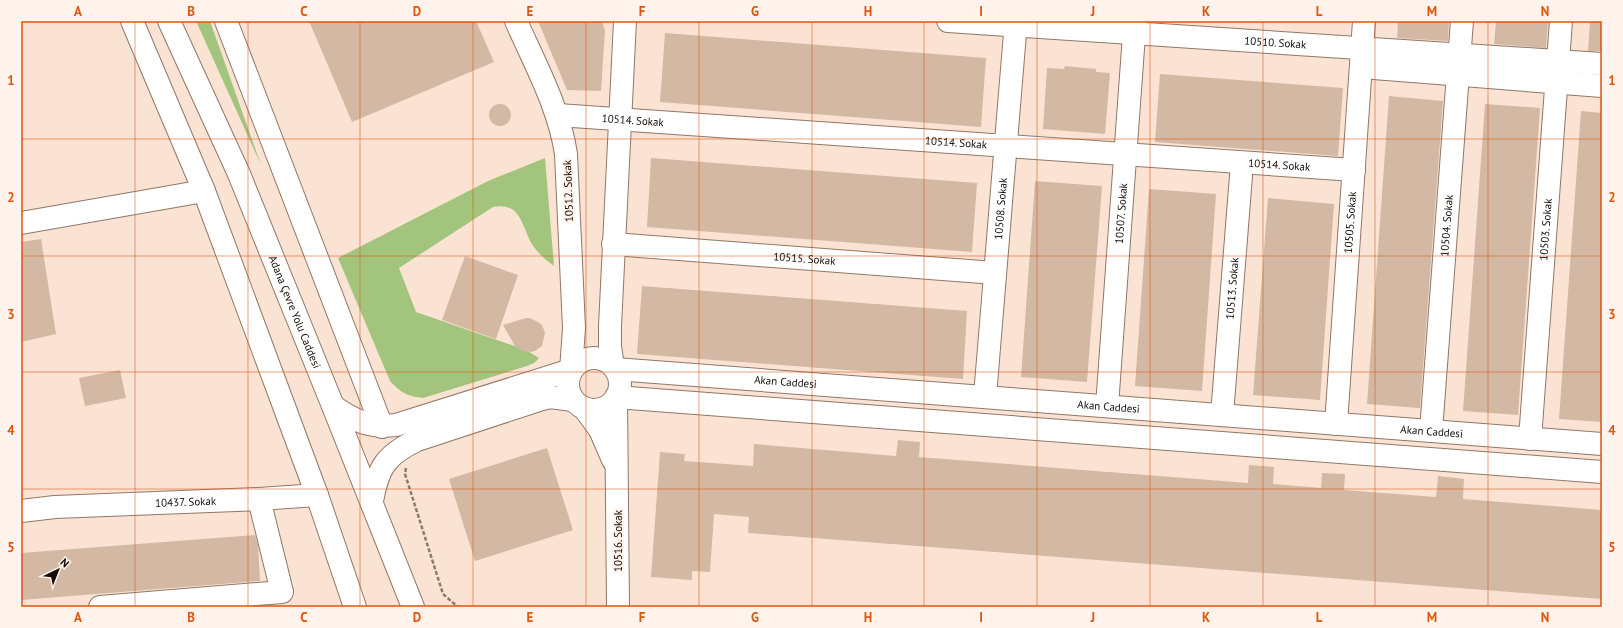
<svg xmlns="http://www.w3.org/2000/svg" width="1623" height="628" font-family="'PT Sans',sans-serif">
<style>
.green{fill:#a2c47d}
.building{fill:#d3b8a4}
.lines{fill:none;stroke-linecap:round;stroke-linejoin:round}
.minor-casing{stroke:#917766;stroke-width:24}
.highway-casing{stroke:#917766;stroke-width:24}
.path{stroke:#8b7a6f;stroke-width:2.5;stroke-dasharray:4 2;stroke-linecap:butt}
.minor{stroke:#fff;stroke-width:22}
.highway{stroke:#fff;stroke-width:22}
.grid{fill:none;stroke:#de550c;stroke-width:1;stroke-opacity:0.55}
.labels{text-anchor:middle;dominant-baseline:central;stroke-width:4;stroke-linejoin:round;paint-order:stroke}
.street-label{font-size:11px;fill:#160c06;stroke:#fff3eb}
.neatline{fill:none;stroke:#de550c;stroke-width:1.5}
.grid-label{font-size:13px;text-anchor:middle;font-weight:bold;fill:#de550c}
</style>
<rect width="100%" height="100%" fill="#fbe3d4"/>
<path class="green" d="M 196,21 L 210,21 L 261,165 Z
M 545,158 L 554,266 C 546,260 539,254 533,246 C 522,229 522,201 493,207 L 399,268 L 416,312 L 526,350 L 539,358 L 534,363 L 527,366 L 423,398 C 407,396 401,393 390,381 L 338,258 L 488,181 Z"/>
<path class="building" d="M 309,21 L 476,21 L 494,62 L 352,122 Z
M 538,21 L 602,21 L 605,30 L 601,91 L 567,90 Z
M 1398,21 L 1449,21 L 1448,41 L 1397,38 Z
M 1496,21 L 1548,21 L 1546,48 L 1494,44 Z
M 1590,21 L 1602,21 L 1602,51 L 1588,51 Z
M 665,33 L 986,58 L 981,127 L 660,102 Z
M 1065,66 L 1096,69 L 1096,72 L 1110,73 L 1105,134 L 1043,129 L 1047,68 L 1064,69 Z
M 1160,74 L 1343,88 L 1338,156 L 1155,142 Z
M 1389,96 L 1443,101 L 1420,408 L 1367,404 Z
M 1485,104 L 1540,108 L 1518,415 L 1463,411 Z
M489 115a11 11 0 1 1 22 0a11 11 0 1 1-22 0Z
M 1581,111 L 1602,113 L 1602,422 L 1559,419 Z
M 651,158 L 977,183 L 972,252 L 647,227 Z
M 1035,181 L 1102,186 L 1087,382 L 1021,377 Z
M 1149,189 L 1216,194 L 1202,391 L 1135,386 Z
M 1268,198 L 1334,204 L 1320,400 L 1253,395 Z
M 41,239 L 56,334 L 21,342 L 21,242 Z
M 465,256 L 518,275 L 496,339 L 442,320 Z
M 642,286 L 967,311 L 963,379 L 637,354 Z
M 526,318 L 530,318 L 538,322 L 542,325 L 545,333 L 542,346 L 535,351 L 531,352 L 522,351 L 515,346 L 503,325 Z
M 120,370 L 126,398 L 85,406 L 79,378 Z
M 898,440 L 920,442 L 919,457 L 1248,483 L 1249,465 L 1274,467 L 1273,484 L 1321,488 L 1322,473 L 1345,474 L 1344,490 L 1436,497 L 1438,476 L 1464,479 L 1463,499 L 1602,510 L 1602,599 L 748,533 L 749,517 L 714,514 L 710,572 L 692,571 L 692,580 L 651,577 L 660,452 L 685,454 L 684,461 L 753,466 L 754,444 L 896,456 Z
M 547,448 L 573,530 L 475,561 L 449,479 Z
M 255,535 L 258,545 L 260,581 L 21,600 L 21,553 Z"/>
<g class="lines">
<defs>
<g id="minor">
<path d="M 226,21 L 382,427"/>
<path id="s1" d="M 948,21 L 1602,64"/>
<path d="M 1361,67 L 1602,86"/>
<path id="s2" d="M 558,115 L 1354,170"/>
<path d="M 21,223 L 204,191"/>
<path id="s3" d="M 613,244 L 995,273"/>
<circle cx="594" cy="384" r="26"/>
<path d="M 613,366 L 610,347 L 610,326 L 625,21"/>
<path id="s4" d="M 615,369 C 944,393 1273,420 1602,444"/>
<path id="s5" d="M 985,396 L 1016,21"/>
<path d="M 333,406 C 354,421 370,428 396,425 L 571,370 L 574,328 L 566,154 C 559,107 535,64 516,21"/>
<path id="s6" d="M 1107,406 L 1135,21"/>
<path d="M 584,408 L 600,430 L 613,460"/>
<path id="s7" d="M 1222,415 L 1242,163"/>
<path id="s8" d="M 1336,424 L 1364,21"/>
<path id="s9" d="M 1431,431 L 1462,21"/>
<path id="s10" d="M 1530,439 L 1561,21"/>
<path d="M 372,501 C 378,467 386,455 417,440 L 542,399 L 550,397 L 573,400"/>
<path id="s11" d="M 21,511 L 55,507 L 259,499 L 317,495"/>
<path d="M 100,607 L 282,592 L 259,499"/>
<path d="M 618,607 L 616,397 L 1602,472"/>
</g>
<g id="highway">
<path d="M 132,21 L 204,191 L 317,495 L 355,607"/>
<path id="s12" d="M 169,21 L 239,174 L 333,406 L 413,607"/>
</g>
</defs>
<use href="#minor" class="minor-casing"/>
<use href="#highway" class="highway-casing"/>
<path class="path" d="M 406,468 L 405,474 L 443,594 L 458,607"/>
<use href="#minor" class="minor"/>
<use href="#highway" class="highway"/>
</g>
<path class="grid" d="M 135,21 L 135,607M 248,21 L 248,607M 360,21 L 360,607M 473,21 L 473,607M 586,21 L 586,607M 699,21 L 699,607M 812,21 L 812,607M 924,21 L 924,607M 1037,21 L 1037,607M 1150,21 L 1150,607M 1263,21 L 1263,607M 1375,21 L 1375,607M 1488,21 L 1488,607M 21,139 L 1602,139M 21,256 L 1602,256M 21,372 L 1602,372M 21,489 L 1602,489"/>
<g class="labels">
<g class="street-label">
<text stroke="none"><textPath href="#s1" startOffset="328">10510. Sokak</textPath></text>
<text stroke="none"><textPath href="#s2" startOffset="75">10514. Sokak</textPath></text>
<text stroke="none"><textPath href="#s2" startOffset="399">10514. Sokak</textPath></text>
<text stroke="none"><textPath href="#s2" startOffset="723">10514. Sokak</textPath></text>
<text transform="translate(568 191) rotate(-92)">10512. Sokak</text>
<text stroke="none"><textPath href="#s5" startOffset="188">10508. Sokak</textPath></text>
<text stroke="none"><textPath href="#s6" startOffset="193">10507. Sokak</textPath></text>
<text stroke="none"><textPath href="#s8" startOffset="202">10505. Sokak</textPath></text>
<text stroke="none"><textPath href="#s9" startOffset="206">10504. Sokak</textPath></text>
<text stroke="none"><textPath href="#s10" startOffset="210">10503. Sokak</textPath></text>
<text stroke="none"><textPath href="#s3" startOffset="192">10515. Sokak</textPath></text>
<text stroke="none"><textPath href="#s7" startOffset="127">10513. Sokak</textPath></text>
<text stroke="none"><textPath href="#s12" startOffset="317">Adana Çevre Yolu Caddesi</textPath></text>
<text stroke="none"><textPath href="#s4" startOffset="171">Akan Caddesi</textPath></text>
<text stroke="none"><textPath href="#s4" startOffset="495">Akan Caddesi</textPath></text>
<text stroke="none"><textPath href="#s4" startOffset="819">Akan Caddesi</textPath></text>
<text stroke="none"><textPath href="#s11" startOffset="165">10437. Sokak</textPath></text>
<text transform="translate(618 541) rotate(-90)">10516. Sokak</text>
</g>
</g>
<rect width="1623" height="628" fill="none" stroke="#fff3eb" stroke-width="44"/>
<g transform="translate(58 570) rotate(43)" stroke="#fff3eb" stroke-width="3" paint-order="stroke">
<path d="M0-3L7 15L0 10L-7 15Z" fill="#160c06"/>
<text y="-6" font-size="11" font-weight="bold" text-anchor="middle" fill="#160c06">N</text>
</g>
<rect x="22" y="22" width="1579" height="584" class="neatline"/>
<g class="grid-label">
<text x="78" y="16">A</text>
<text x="191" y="16">B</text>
<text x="304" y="16">C</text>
<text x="417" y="16">D</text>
<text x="530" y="16">E</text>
<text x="642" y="16">F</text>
<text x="755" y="16">G</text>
<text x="868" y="16">H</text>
<text x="981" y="16">I</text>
<text x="1093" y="16">J</text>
<text x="1206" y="16">K</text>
<text x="1319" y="16">L</text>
<text x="1432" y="16">M</text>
<text x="1545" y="16">N</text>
<text x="11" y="85">1</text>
<text x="1612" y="85">1</text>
<text x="11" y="202">2</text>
<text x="1612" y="202">2</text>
<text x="11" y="319">3</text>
<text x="1612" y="319">3</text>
<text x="11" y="435">4</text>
<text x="1612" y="435">4</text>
<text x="11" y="552">5</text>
<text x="1612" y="552">5</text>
<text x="78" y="622">A</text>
<text x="191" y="622">B</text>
<text x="304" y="622">C</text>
<text x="417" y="622">D</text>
<text x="530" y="622">E</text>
<text x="642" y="622">F</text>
<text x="755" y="622">G</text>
<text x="868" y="622">H</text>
<text x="981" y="622">I</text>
<text x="1093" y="622">J</text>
<text x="1206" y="622">K</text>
<text x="1319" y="622">L</text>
<text x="1432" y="622">M</text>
<text x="1545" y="622">N</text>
</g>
</svg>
